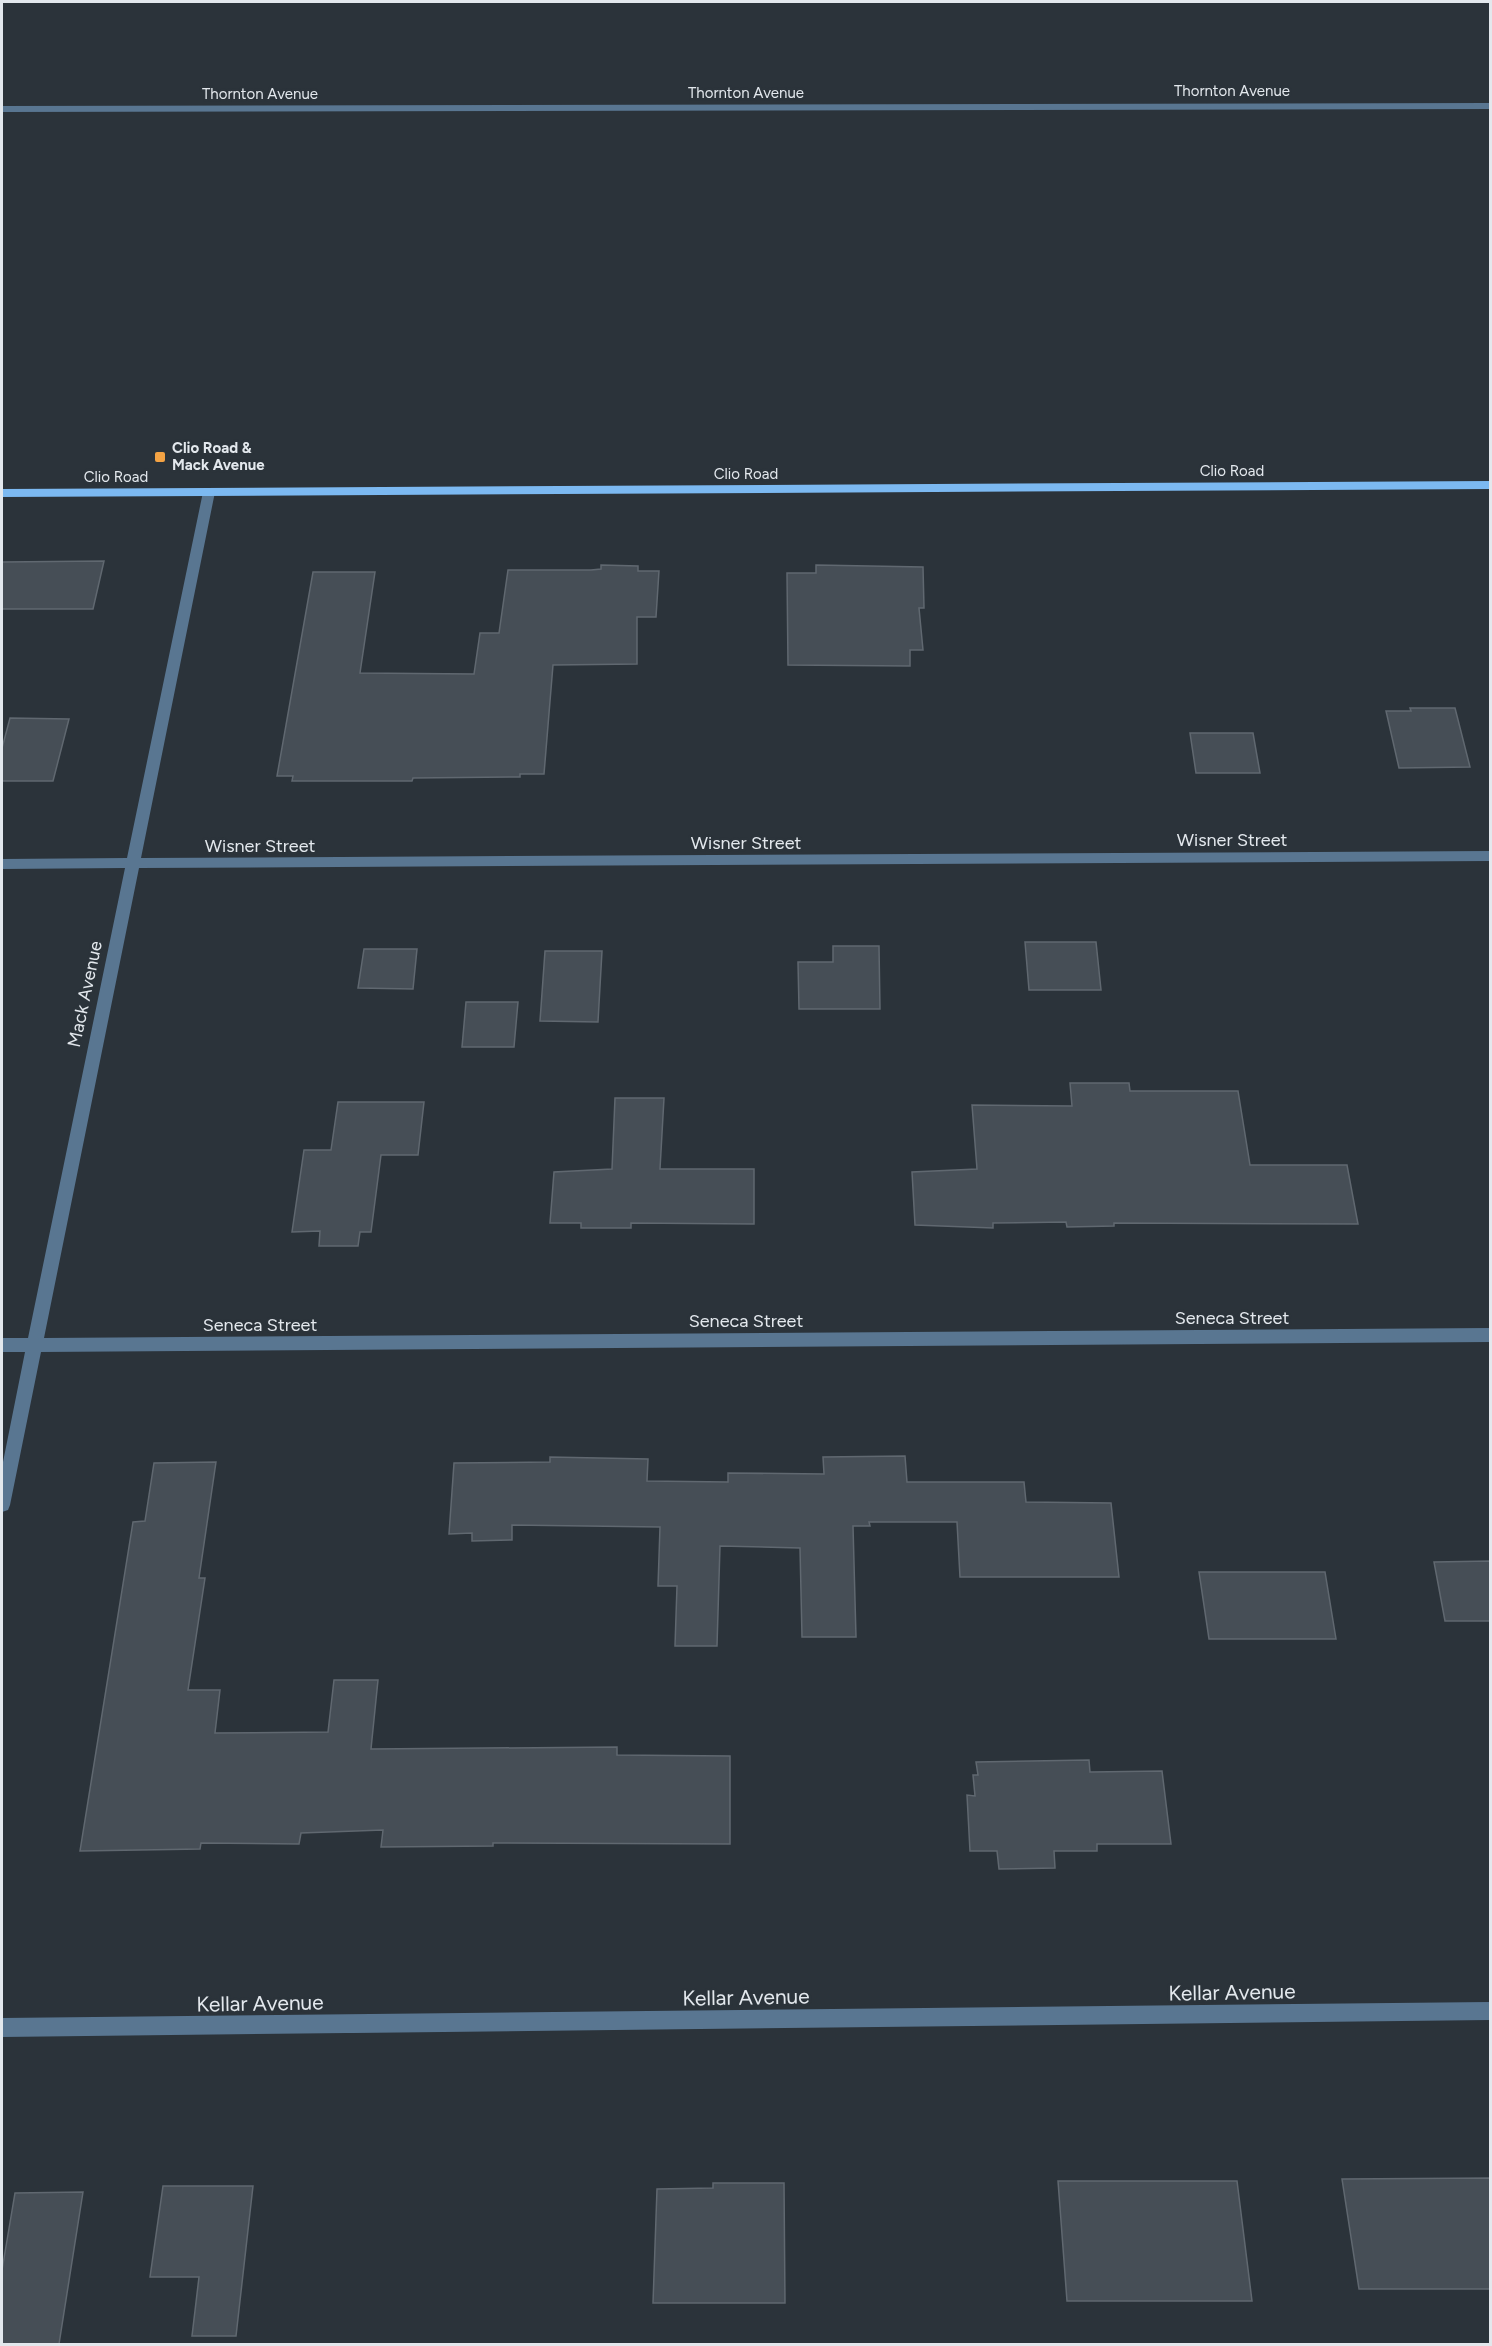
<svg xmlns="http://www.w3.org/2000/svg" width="1492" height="2346" font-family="Figtree,sans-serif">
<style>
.building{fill:#464e56;stroke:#606870;stroke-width:1.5}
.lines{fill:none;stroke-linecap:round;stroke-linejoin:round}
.minor{fill:#597691;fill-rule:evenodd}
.major{fill:#7cb9f1;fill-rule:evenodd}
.poi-dot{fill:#f4a344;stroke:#2b333a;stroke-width:2}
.labels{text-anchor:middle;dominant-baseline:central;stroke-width:5;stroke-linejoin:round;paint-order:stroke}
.far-street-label{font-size:15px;fill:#e3e8ed;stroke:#2b333a}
.far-poi-label{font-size:15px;font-weight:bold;fill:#e3e8ed;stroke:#2b333a;text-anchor:start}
.street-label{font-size:18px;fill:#e3e8ed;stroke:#2b333a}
.near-street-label{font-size:21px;fill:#e3e8ed;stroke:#2b333a}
</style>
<rect width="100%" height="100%" fill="#2b333a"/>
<path class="building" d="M 104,561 L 93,609 L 2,609 L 2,562 Z
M 601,565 L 638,566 L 638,571 L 659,571 L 656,617 L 637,617 L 637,664 L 553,665 L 544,774 L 520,774 L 520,777 L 413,778 L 412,781 L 292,781 L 293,776 L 277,776 L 313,572 L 375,572 L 360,673 L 474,674 L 480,633 L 499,633 L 508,570 L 591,570 L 601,569 Z
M 816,565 L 923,567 L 924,608 L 919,608 L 923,650 L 910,650 L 910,666 L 788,665 L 787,573 L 816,573 Z
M 1410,708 L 1455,708 L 1470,767 L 1399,768 L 1386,711 L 1411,711 Z
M 10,718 L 69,719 L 53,781 L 2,781 L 2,748 Z
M 1190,733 L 1253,733 L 1260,773 L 1196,773 Z
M 1025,942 L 1096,942 L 1101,990 L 1029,990 Z
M 833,946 L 879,946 L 880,1009 L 799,1009 L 798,962 L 833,962 Z
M 364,949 L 417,949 L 413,989 L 358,988 Z
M 545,951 L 602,951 L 598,1022 L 540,1021 Z
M 466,1002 L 518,1002 L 514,1047 L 462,1047 Z
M 1070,1083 L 1129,1083 L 1130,1091 L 1238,1091 L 1250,1165 L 1347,1165 L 1358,1224 L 1114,1223 L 1114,1226 L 1067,1227 L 1066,1222 L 993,1223 L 993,1228 L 915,1225 L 912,1172 L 977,1169 L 972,1105 L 1072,1106 Z
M 615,1098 L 664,1098 L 660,1169 L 754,1169 L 754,1224 L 631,1223 L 631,1228 L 581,1228 L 581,1223 L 550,1223 L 554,1172 L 612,1169 Z
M 338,1102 L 424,1102 L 418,1155 L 381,1155 L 371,1232 L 360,1232 L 358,1246 L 319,1246 L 320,1231 L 292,1232 L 304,1150 L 331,1150 Z
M 905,1456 L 907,1482 L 1024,1482 L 1026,1502 L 1111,1503 L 1119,1577 L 960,1577 L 957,1522 L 869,1522 L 870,1526 L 853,1526 L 856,1637 L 802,1637 L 800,1548 L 720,1546 L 717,1646 L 675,1646 L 677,1586 L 658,1586 L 660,1527 L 512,1525 L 512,1540 L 472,1541 L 472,1533 L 449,1534 L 454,1463 L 550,1462 L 550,1457 L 648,1459 L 647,1481 L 728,1482 L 728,1473 L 824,1474 L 823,1457 Z
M 216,1462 L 199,1578 L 205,1578 L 188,1690 L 220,1690 L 215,1733 L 328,1732 L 334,1680 L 378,1680 L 371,1749 L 617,1747 L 617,1755 L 730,1756 L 730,1844 L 493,1843 L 493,1846 L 381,1847 L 383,1830 L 301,1833 L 299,1844 L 201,1843 L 200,1849 L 80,1851 L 133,1522 L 145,1521 L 154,1463 Z
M 1491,1561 L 1491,1621 L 1445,1621 L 1434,1562 Z
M 1199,1572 L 1325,1572 L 1336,1639 L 1209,1639 Z
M 1089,1760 L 1090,1772 L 1162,1771 L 1171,1844 L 1097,1844 L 1097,1851 L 1054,1851 L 1055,1868 L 999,1869 L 997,1851 L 970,1851 L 967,1795 L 975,1796 L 973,1775 L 978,1775 L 976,1762 Z
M 1491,2178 L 1491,2289 L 1359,2289 L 1342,2179 Z
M 1058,2181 L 1237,2181 L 1252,2301 L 1067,2301 Z
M 713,2183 L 784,2183 L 785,2303 L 653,2303 L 657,2189 L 713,2188 Z
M 163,2186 L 253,2186 L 236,2336 L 192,2336 L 199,2277 L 150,2277 Z
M 83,2192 L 59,2344 L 2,2344 L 2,2270 L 15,2193 Z"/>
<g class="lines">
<path class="minor" d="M 1490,103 L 1490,109 L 2,112 L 2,106 Z
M 209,488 L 215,492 L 141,858 L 1490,851 L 1490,861 L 139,868 L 44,1338 L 1490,1328 L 1490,1342 L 41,1352 L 10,1505 L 8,1510 L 2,1512 L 2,1467 L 25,1352 L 2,1352 L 2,1338 L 28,1338 L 125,868 L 2,869 L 2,859 L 127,858 L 203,492 Z
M 1490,2002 L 1490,2020 L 2,2037 L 2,2018 Z"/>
<path class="major" d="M 1490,481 L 1490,489 L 2,497 L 2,489 Z"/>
</g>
<rect class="poi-dot" x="154" y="451" width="12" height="12" rx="3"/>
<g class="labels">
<g class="far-street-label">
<text x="1232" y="91">Thornton Avenue</text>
<text x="746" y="93">Thornton Avenue</text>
<text x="260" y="94">Thornton Avenue</text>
<text x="1232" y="471">Clio Road</text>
<text x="746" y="474">Clio Road</text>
<text x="116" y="477">Clio Road</text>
</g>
<g class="far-poi-label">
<text x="172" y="448">Clio Road &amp;<tspan x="172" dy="17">Mack Avenue</tspan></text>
</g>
<g class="street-label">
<text x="1232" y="840">Wisner Street</text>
<text x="746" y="843">Wisner Street</text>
<text x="260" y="846">Wisner Street</text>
<text transform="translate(85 994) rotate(-78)">Mack Avenue</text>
<text x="1232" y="1318">Seneca Street</text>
<text x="746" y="1321">Seneca Street</text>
<text x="260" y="1325">Seneca Street</text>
</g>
<g class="near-street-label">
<text transform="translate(1232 1992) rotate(-1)">Kellar Avenue</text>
<text transform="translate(746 1997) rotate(-1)">Kellar Avenue</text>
<text transform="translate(260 2003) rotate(-1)">Kellar Avenue</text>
</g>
</g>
<rect width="1492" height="2346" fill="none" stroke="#e3e8ed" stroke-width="6"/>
</svg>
